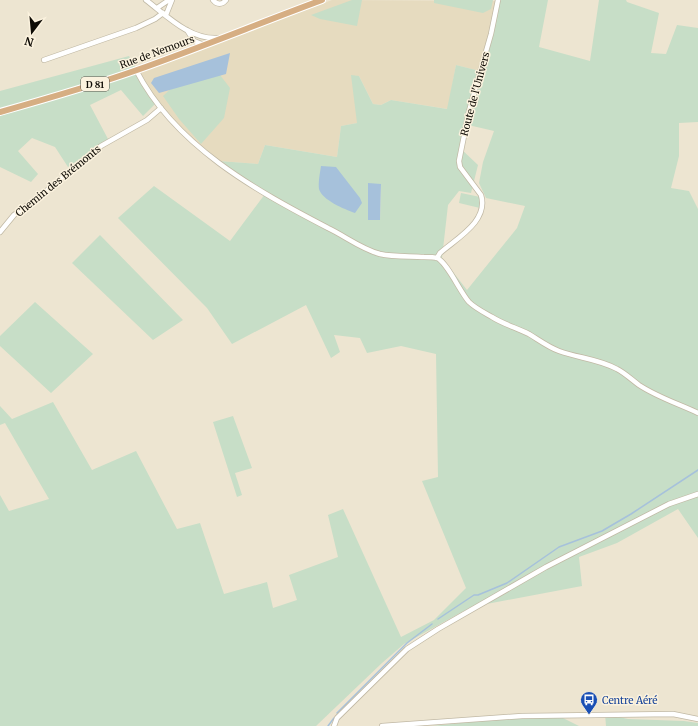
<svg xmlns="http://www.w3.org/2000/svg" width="698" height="726" font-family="Merriweather,serif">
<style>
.built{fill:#e6dbbf}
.green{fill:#c7dec7;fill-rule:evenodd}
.water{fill:#a6c1db}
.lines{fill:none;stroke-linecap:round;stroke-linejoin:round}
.stream{stroke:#a6c1db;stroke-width:1.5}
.minor-casing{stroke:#c1b9a5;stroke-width:6}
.major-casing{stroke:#fff;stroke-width:8}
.minor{stroke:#fff;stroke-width:4.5}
.major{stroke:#d6ae83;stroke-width:6}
.labels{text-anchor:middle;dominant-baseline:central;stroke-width:3;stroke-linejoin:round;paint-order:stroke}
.shield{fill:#fbf2de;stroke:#555046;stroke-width:1}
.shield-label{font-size:9px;font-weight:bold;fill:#0e0b05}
.street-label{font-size:10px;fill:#0e0b05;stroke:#fbf2de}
.transit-label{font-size:10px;fill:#164399;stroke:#fbf2de;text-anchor:start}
</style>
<rect width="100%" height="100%" fill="#ede5d1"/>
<path class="built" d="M 332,0 L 496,1 L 490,34 L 480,71 L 456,65 L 448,109 L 391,100 L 381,105 L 373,104 L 359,76 L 357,123 L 341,126 L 337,157 L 265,145 L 258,164 L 218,161 L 187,138 L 156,103 L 138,73 L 192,54 Z"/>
<path class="green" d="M 352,0 L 362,0 L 357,26 L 320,19 L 311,15 Z
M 434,0 L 493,0 L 491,9 L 483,13 L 434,3 Z
M 496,0 L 548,0 L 539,47 L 590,61 L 599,0 L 626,0 L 627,2 L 659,13 L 651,53 L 666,54 L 677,25 L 698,28 L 698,122 L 679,123 L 679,156 L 671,188 L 689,191 L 698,209 L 698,538 L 678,509 L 617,543 L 579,557 L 582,586 L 471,607 L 404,644 L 382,663 L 316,726 L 0,726 L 0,495 L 9,511 L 49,499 L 5,423 L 0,425 L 0,406 L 12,419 L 53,402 L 92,470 L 136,451 L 177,529 L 200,523 L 224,594 L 267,582 L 273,608 L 297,600 L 289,575 L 338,557 L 328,515 L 343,509 L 401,637 L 434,620 L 466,588 L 422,481 L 438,477 L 436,354 L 401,346 L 367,353 L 360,338 L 334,335 L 340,352 L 331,358 L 306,305 L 232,344 L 207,308 L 118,218 L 154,186 L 230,241 L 265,194 L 218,161 L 258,164 L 265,145 L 337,157 L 341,126 L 357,123 L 351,75 L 359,76 L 373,104 L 381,105 L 391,100 L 447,109 L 456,65 L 480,71 L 490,34 ZM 464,124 L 494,131 L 483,162 L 479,183 L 486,198 L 525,206 L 517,228 L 467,290 L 442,258 L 448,205 L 459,191 L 471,193 L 478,165 L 460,148 ZM 368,184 L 381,184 L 380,220 L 368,220 Z
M 129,56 L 156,103 L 143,116 L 121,90 L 90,105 L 108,139 L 68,167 L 55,147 L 32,138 L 18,151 L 38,174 L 31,182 L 0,167 L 0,91 Z
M 217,71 L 230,88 L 224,118 L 201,144 L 179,119 L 163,96 L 177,83 Z
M 461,193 L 480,197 L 480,208 L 459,203 Z
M 100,235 L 183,320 L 153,340 L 72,263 Z
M 35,302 L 93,354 L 51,393 L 0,346 L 0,336 Z
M 233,416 L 252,468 L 235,473 L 242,495 L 237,497 L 213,422 Z
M 605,714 L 628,719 L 684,721 L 698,723 L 698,726 L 606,726 Z
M 557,715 L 579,726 L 432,726 L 498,719 Z"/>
<path class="water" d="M 230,53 L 226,74 L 159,93 L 151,83 L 154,78 Z
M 321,166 L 336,167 L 360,198 L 362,203 L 355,213 C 344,209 322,200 319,189 C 318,182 320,173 321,166 Z
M 368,183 L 381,184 L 380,220 L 368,220 Z"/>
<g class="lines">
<path class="stream" d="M 438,619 L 474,595 L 478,595 L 507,583 L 559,547 L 602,531 L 631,514 L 698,470
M 337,713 L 407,643 L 432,624
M 328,726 L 334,718"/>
<defs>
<path id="minor" d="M 146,0 C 167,16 190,40 218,38
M 213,0 C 217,5 222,5 226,0
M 157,8 L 169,0
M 166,15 L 172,0
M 187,30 L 194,41 L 204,45
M 44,60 L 136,28 L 155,19 L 163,13
M 136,70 C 175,146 255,190 328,228 C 345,236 361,249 380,254 C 394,257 409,256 424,257 C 428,257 434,257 437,258 C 447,262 460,292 469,302 C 475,308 485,313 492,317 C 503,324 517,328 529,334 C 539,340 548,347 559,351 C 578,358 599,359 617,369 C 625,373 632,380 639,385 C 657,397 679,404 698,413
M 0,232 L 14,215 L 40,196 L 101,146 L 147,120 L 161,108
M 437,258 L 440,253 C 457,238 489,221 481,195 L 460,167 L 459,161 L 469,111 L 491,34 L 498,0
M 334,726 L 337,718 L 407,649 L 438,629 L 546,567 L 669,504 L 698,494
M 382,726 L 522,716 L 673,714 L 698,719"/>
<path id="major" d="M 0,112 C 46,99 92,86 137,70 C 199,48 260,23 322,0"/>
</defs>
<use href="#minor" class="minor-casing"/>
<use href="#major" class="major-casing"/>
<use href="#minor" class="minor"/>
<use href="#major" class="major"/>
</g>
<defs>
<symbol id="bus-pin" viewBox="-11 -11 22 30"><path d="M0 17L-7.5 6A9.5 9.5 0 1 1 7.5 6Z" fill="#1a4fb4" stroke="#fbf2de"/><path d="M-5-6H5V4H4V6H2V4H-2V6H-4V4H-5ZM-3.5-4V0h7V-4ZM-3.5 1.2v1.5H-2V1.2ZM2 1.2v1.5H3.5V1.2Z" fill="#fff"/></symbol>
</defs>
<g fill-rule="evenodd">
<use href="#bus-pin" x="579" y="690" width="20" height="27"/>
</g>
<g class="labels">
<rect class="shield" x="81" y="77" width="28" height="14" rx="3"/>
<g class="shield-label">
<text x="95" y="84">D 81</text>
</g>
<g class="street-label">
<text transform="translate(157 52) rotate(-20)">Rue de Nemours</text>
<text transform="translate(475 94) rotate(-75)">Route de l'Univers</text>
<text transform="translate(58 181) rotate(-39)">Chemin des Brémonts</text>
</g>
<g class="transit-label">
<text x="602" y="700">Centre Aéré</text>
</g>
</g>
<g transform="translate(32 32) rotate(196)" stroke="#fbf2de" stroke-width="3" paint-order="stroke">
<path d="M0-3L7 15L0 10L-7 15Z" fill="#0e0b05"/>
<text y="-6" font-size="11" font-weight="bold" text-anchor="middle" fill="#0e0b05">N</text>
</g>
</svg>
